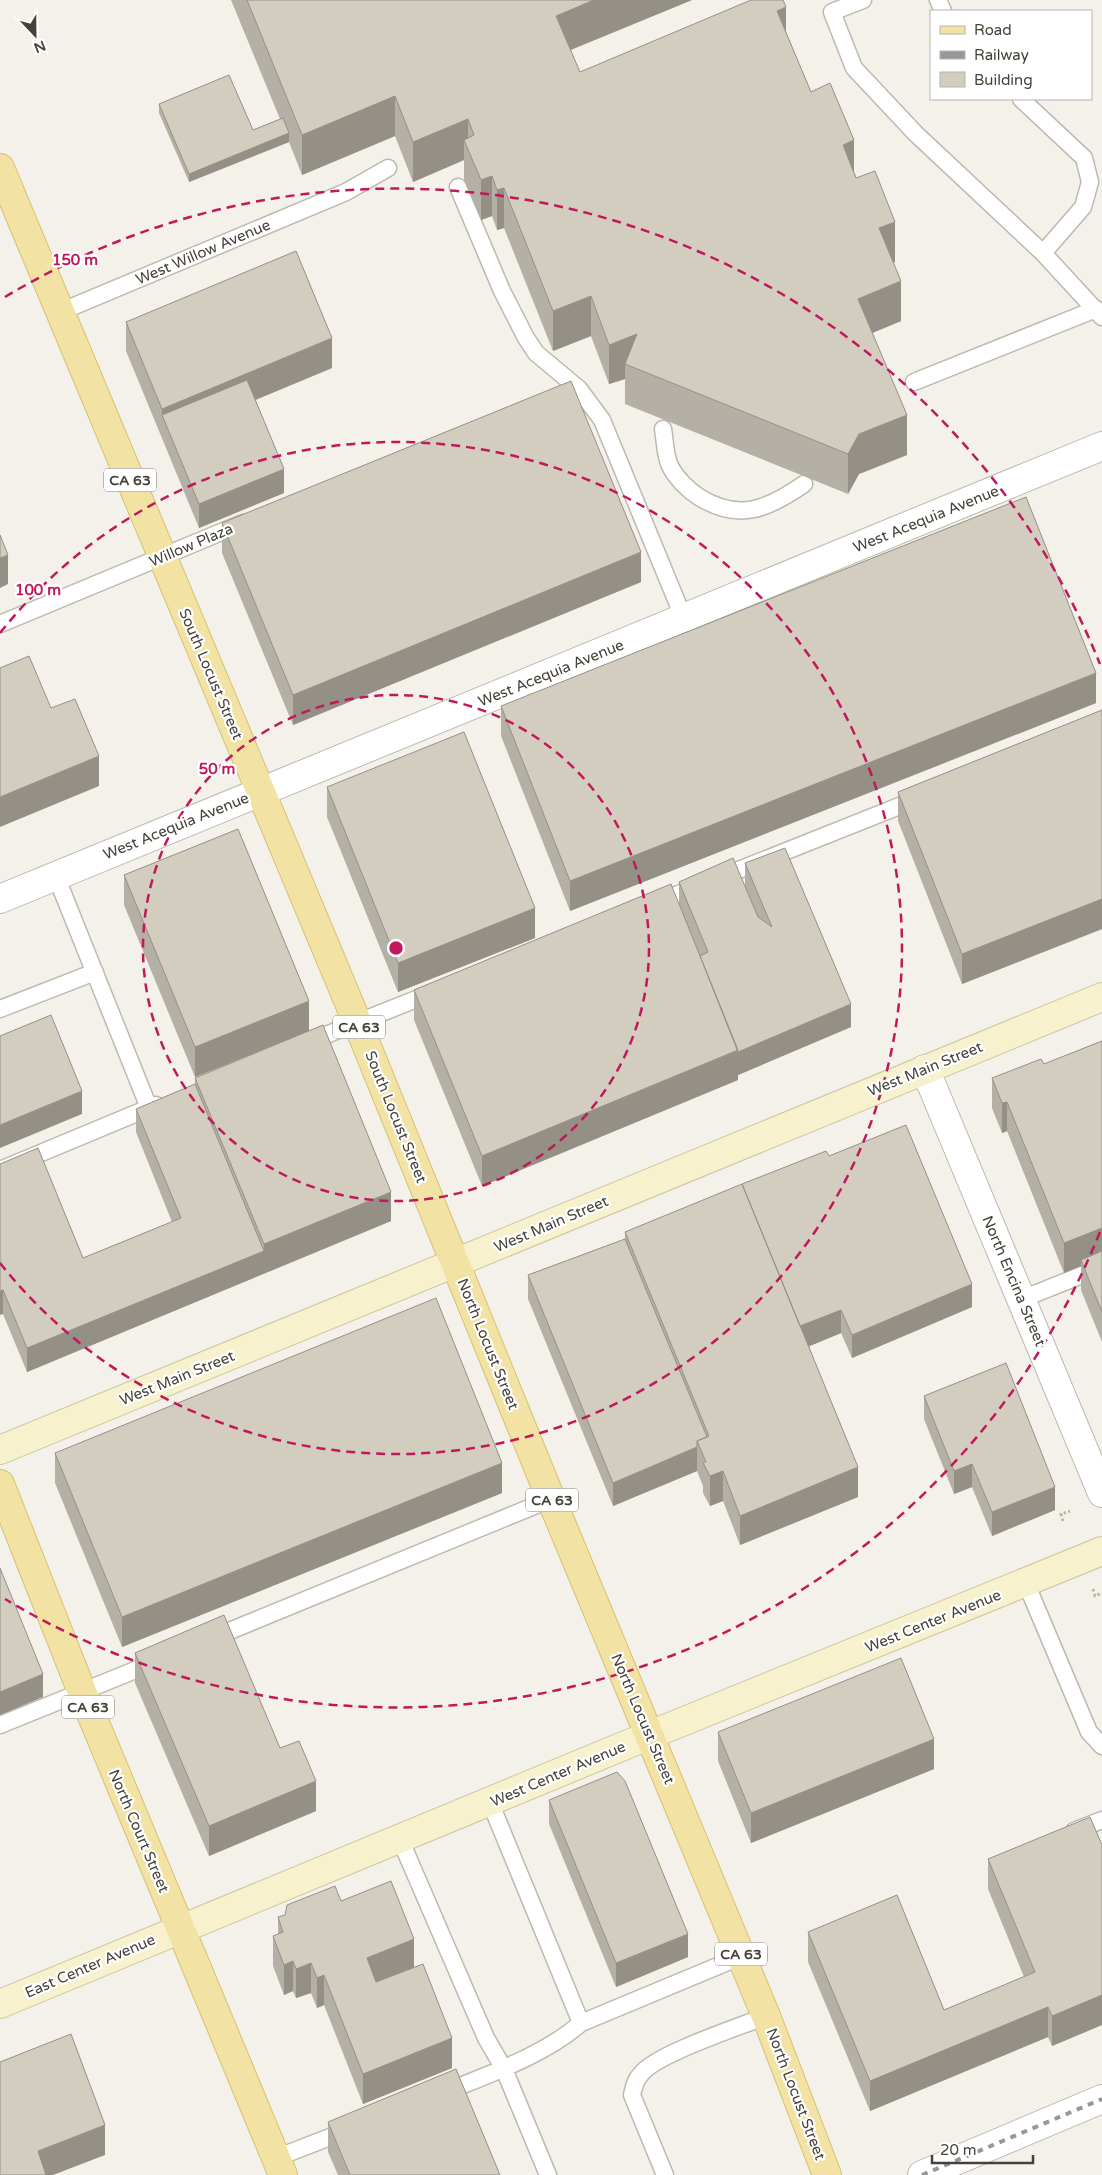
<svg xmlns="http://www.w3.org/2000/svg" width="1102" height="2175" font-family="'Varela Round',sans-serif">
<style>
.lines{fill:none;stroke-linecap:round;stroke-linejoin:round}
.lane-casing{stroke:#bdb9ad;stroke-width:19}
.street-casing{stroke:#bdb9ad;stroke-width:30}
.secondary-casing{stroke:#cdc59e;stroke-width:30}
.primary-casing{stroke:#d6c074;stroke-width:30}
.path{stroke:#bdb5a0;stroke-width:3;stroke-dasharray:2.5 2.5;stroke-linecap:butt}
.lane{stroke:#fff;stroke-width:16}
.street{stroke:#fff;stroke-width:28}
.secondary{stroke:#f8f1ce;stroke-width:28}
.primary{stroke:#f2e2a3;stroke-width:28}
.rail{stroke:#979797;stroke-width:4;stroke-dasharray:6 6;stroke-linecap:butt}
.wall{fill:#b5b0a5}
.shaded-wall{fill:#949086}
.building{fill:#d3cdc0;stroke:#949086}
.ring{fill:none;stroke:#c2185b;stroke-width:2.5;stroke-dasharray:9 6}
.labels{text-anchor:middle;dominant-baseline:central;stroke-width:4.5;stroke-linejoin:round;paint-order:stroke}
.shield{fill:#fff;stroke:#7e7b74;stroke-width:1}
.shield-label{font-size:14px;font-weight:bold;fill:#464239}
.street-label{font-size:15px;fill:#464239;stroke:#fff}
.centre{fill:#c2185b;stroke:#fff;stroke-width:2.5}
.ring-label{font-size:15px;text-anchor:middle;font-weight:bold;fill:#c2185b;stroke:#fff;stroke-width:4.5;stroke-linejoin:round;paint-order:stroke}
</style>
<rect width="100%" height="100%" fill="#f3f1e9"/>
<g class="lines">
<defs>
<path id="lane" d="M 863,0 L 832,12 L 854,68 L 916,134 L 1043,253 L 1102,317
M 938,0 L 943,11
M 1021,99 L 1084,158 L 1090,182 L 1083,207 L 1043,253
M 458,187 L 502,291 L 526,338 L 536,353 L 579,389 L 602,420 L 684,619
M 60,312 L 346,192 L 388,168
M 914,382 L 1096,309
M 663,429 C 665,440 665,456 670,466 C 676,478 688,490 699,497 C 739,522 768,509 804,484
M 0,624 L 243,523
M 56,876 L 149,1108
M 656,903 L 917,799
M 0,1009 L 95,972
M 306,1043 L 434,992
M 0,1170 L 156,1105
M 1022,1299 L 1102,1267
M 1026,1583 L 1089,1732 L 1102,1746
M 210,1639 L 551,1499
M 0,1725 L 155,1662
M 490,1802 L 581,2023 L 742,1956
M 1074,1831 L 1102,1820
M 400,1839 L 486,2038 L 504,2069 L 548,2175
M 443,2093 C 487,2075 545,2055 581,2023
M 276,2158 L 348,2130
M 665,2175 L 632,2095 C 634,2087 635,2080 641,2074 C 656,2054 739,2027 766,2016"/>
<path id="street" d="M 0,899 L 1102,446
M 925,1069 L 1102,1493
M 922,2175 L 1102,2099"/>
<path id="secondary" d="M 0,1450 L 1102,997
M 0,2004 L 650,1735 L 1102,1551"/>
<path id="primary" d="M 0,168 L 357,1022 L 551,1499 L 766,2016 L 827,2175
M 0,1484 L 82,1692 L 283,2175"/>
</defs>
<use href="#lane" class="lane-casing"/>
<use href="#street" class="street-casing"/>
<use href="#secondary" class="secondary-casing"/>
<use href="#primary" class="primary-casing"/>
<path class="path" d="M 1063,1521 L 1061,1514 L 1070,1511
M 1093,1589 L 1095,1596 L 1102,1593"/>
<use href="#lane" class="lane"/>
<use href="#street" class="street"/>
<use href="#secondary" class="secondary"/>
<use href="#primary" class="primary"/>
<path class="rail" d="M 922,2175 L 1102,2099"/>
</g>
<path class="wall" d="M 231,0 L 692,0 L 570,50 L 580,72 L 786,33 L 811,92 L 854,172 L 895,262 L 893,263 L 901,321 L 872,333 L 907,455 L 859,474 L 848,494 L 625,404 L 625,379 L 609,384 L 591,336 L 553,351 L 504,228 L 497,230 L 492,216 L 481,220 L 464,180 L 464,160 L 413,182 L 395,136 L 302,175 L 289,142 L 189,182 L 159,113 L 159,104 L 253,130 L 280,119 Z
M 126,322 L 332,368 L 255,400 L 284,493 L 199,528 L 126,351 Z
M 222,523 L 641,582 L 293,725 L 222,553 Z
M 1096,703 L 570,911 L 501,736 L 501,706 Z
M 1102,710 L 1102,929 L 962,984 L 898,821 L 898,792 Z
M 327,787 L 535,938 L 398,992 L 327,817 Z
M 745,863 L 851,1027 L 738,1075 L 738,1080 L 482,1186 L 414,1020 L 414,990 L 679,904 L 679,882 L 745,887 Z
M 124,875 L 309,1031 L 391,1221 L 27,1372 L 3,1314 L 0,1164 L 83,1258 L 172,1222 L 136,1132 L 136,1109 L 195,1084 L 195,1078 L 300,1034 L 195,1077 L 124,905 Z
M 1102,1041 L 1102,1342 L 1081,1290 L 1081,1266 L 1064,1273 L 1007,1131 L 1002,1133 L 992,1108 L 992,1078 L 1044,1064 Z
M 829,1156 L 972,1307 L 852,1358 L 841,1333 L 809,1346 L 858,1497 L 740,1545 L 723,1501 L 710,1506 L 703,1493 L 703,1486 L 697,1471 L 613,1506 L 528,1299 L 528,1275 L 625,1239 L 625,1232 Z
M 924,1396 L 1055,1510 L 992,1536 L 972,1487 L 954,1494 L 924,1419 Z
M 55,1453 L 502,1493 L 122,1647 L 55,1483 Z
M 135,1653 L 280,1748 L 316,1811 L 209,1856 L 135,1683 Z
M 718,1732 L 934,1769 L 751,1843 L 718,1761 Z
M 549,1800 L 688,1957 L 616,1987 L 549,1824 Z
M 1102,1845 L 1102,2025 L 1052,2046 L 1048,2037 L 870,2111 L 808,1962 L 808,1932 L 944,2010 L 1024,1977 L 988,1889 L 988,1859 Z
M 341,1901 L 414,1967 L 452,2068 L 363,2104 L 324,2005 L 317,2008 L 311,1993 L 296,1998 L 293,1991 L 284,1995 L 273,1966 L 273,1936 L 278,1934 L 278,1917 Z
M 328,2122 L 500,2175 L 338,2175 L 328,2152 Z"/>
<path class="shaded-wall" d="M 594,0 L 692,0 L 556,56 L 556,16 Z
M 786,7 L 786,47 L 777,11 Z
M 395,96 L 395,136 L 302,175 L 302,135 Z
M 468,119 L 468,149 L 464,140 L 464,160 L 413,182 L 413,142 Z
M 289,133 L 289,142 L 189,182 L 189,174 Z
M 854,140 L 854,180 L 843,145 Z
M 492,176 L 492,216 L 481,220 L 481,180 Z
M 504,188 L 504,228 L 497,230 L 497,190 Z
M 895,222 L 895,262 L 879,268 L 879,228 Z
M 901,281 L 901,321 L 858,339 L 858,299 Z
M 591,296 L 591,336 L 553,351 L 553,311 Z
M 637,334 L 625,364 L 625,379 L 609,384 L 609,345 Z
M 332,338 L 332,368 L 171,435 L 162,415 L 162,409 Z
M 907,415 L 907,455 L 859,474 L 848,494 L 848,454 L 859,434 Z
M 284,469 L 284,493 L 199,528 L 199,504 Z
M 641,552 L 641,582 L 293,725 L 293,695 Z
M 8,555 L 8,584 L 0,588 L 0,558 Z
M 1096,673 L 1096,703 L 570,911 L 570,881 Z
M 99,756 L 99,786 L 0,827 L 0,797 Z
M 1102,899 L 1102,929 L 962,984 L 962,954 Z
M 535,908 L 535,938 L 398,992 L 398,963 Z
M 309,1001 L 309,1031 L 195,1077 L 195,1047 Z
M 851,1004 L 851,1027 L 738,1075 L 738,1080 L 482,1186 L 482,1156 Z
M 82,1091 L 82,1114 L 0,1148 L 0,1125 Z
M 1007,1102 L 1007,1131 L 1002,1133 L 1002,1103 Z
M 391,1192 L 391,1221 L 27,1372 L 27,1348 L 264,1251 L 264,1244 Z
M 1102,1228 L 1102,1258 L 1081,1260 L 1081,1266 L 1064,1273 L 1064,1243 Z
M 972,1284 L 972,1307 L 852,1358 L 852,1335 Z
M 3,1290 L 3,1314 L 0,1315 L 0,1291 Z
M 841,1310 L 841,1333 L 798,1351 L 798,1327 Z
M 697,1447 L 697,1471 L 613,1506 L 613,1483 Z
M 502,1463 L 502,1493 L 122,1647 L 122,1617 Z
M 972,1464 L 972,1487 L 954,1494 L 954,1471 Z
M 858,1467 L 858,1497 L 740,1545 L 740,1516 Z
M 723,1471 L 723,1501 L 710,1506 L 710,1476 Z
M 1055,1487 L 1055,1510 L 992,1536 L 992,1512 Z
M 43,1674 L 43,1697 L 0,1715 L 0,1692 Z
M 934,1739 L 934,1769 L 751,1843 L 751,1813 Z
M 316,1781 L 316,1811 L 209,1856 L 209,1826 Z
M 688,1934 L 688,1957 L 616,1987 L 616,1963 Z
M 414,1939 L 414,1969 L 367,1988 L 367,1958 Z
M 293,1961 L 293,1991 L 284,1995 L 284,1965 Z
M 311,1963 L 311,1993 L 296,1998 L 296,1969 Z
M 324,1975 L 324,2005 L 317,2008 L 317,1978 Z
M 1102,1995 L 1102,2025 L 1052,2046 L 1052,2016 Z
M 1048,2007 L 1048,2037 L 870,2111 L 870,2081 Z
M 452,2038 L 452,2068 L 363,2104 L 363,2074 Z
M 105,2125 L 105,2155 L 53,2175 L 38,2175 L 38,2151 Z"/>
<path class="building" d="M 247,0 L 594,0 L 556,16 L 580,72 L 751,0 L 783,0 L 786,7 L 777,11 L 811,92 L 830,83 L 854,140 L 843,145 L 856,178 L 875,171 L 895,222 L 879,228 L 901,281 L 858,299 L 907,415 L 859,434 L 848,454 L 625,364 L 637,334 L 609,345 L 591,296 L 553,311 L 504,188 L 497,190 L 492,176 L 481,180 L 464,140 L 474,135 L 468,119 L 413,142 L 395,96 L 302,135 Z
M 229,75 L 253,130 L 283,118 L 289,133 L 189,174 L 159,104 Z
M 296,251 L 332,338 L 162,409 L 126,322 Z
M 247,380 L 284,469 L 199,504 L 162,415 Z
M 571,381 L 641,552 L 293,695 L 222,523 Z
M 1026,497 L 1096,673 L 570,881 L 501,706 Z
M 0,535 L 8,555 L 0,558 Z
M 29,656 L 51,708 L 75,699 L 99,756 L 0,797 L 0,668 Z
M 1102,710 L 1102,899 L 962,954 L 898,792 Z
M 464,732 L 535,908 L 398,963 L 327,787 Z
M 238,829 L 309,1001 L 195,1047 L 124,875 Z
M 785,848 L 851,1004 L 738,1052 L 700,956 L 708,952 L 679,882 L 733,858 L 758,917 L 772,927 L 745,863 Z
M 671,884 L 738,1050 L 482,1156 L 414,990 Z
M 51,1015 L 82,1091 L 0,1125 L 0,1036 Z
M 323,1025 L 391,1192 L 264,1244 L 195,1078 Z
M 1102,1041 L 1102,1228 L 1064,1243 L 1007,1102 L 1002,1103 L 992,1078 L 1041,1059 L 1044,1064 Z
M 195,1084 L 264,1251 L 27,1348 L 3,1290 L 0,1291 L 0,1164 L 38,1148 L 83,1258 L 181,1218 L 136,1109 Z
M 906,1125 L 972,1284 L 852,1335 L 841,1310 L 800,1326 L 742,1184 L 826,1151 L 829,1156 Z
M 742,1184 L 858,1467 L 740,1516 L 723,1471 L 710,1476 L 703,1463 L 706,1462 L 697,1441 L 709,1436 L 625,1232 Z
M 625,1239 L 707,1437 L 697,1441 L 697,1447 L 613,1483 L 528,1275 Z
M 1102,1251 L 1102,1312 L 1081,1260 Z
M 436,1298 L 502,1463 L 122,1617 L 55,1453 Z
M 1006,1363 L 1055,1487 L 992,1512 L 972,1464 L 954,1471 L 924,1396 Z
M 0,1568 L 43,1674 L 0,1692 Z
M 224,1615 L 280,1748 L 299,1741 L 316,1781 L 209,1826 L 135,1653 Z
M 901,1658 L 934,1739 L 751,1813 L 718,1732 Z
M 617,1772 L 625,1781 L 688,1934 L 616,1963 L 549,1800 Z
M 1090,1817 L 1102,1845 L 1102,1995 L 1052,2016 L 1048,2007 L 870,2081 L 808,1932 L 897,1895 L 944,2010 L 1035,1972 L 988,1859 Z
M 391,1881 L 414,1939 L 367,1958 L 376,1982 L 423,1964 L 452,2038 L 363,2074 L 324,1975 L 317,1978 L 311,1963 L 296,1969 L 293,1961 L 284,1965 L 273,1936 L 283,1932 L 278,1917 L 285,1915 L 287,1905 L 335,1886 L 341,1901 Z
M 71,2034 L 105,2125 L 38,2151 L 46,2175 L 0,2175 L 0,2062 Z
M 456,2069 L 500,2175 L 350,2175 L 328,2122 Z"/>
<g class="ring">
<circle cx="396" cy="948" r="253"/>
<path d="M0 633A506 506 0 1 1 0 1263"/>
<path d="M1100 1232A759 759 0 0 1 5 1599M5 297A759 759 0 0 1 1100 664"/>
</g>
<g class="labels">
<g class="shield">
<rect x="104" y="468.5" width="52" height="23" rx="4"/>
<rect x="333" y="1015.5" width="52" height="23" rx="4"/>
<rect x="526" y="1488.5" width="52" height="23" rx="4"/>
<rect x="62" y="1695.5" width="52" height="23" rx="4"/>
<rect x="715" y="1942.5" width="52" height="23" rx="4"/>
</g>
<g class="shield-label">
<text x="130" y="480">CA 63</text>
<text x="359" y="1027">CA 63</text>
<text x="552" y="1500">CA 63</text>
<text x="88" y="1707">CA 63</text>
<text x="741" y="1954">CA 63</text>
</g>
<g class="street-label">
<text transform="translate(203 252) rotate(-23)">West Willow Avenue</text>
<text transform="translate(926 519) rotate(-22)">West Acequia Avenue</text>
<text transform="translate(191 545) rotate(-23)">Willow Plaza</text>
<text transform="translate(551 673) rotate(-22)">West Acequia Avenue</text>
<text transform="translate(211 674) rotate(67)">South Locust Street</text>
<text transform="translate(176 826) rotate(-22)">West Acequia Avenue</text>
<text transform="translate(925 1069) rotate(-22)">West Main Street</text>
<text transform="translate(396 1117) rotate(68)">South Locust Street</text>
<text transform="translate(551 1224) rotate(-23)">West Main Street</text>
<text transform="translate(1014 1281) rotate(67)">North Encina Street</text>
<text transform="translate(488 1344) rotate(68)">North Locust Street</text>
<text transform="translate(177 1378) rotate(-22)">West Main Street</text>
<text transform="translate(933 1621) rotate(-22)">West Center Avenue</text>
<text transform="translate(643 1719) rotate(67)">North Locust Street</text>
<text transform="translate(558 1774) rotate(-23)">West Center Avenue</text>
<text transform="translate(139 1831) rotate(67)">North Court Street</text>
<text transform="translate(90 1966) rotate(-23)">East Center Avenue</text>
<text transform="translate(796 2094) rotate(69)">North Locust Street</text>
</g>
</g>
<circle cx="396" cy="948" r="8" class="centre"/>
<g class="ring-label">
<text x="75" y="265">150 m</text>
<text x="38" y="595">100 m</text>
<text x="217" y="774">50 m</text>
</g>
<rect x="930" y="10" width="162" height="90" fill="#ffffff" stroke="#b5b3b0"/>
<rect x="940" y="26" width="25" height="8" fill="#f2e2a3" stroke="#b5b3b0"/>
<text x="974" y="35" font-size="15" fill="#464239">Road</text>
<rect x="940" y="51" width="25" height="8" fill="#979797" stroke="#b5b3b0"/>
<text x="974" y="60" font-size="15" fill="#464239">Railway</text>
<rect x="940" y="72" width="25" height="15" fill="#d3cdc0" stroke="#b5b3b0"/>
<text x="974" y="85" font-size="15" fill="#464239">Building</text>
<g transform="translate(35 35) rotate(158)" stroke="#ffffff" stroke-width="4" paint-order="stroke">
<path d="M0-4L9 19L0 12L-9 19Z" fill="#464239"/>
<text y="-8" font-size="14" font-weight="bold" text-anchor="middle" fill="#464239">N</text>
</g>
<path d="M932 2155v8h101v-8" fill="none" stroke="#464239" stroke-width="2.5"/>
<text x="940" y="2155" font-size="15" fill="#464239" stroke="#ffffff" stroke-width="4" paint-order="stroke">20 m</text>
</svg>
